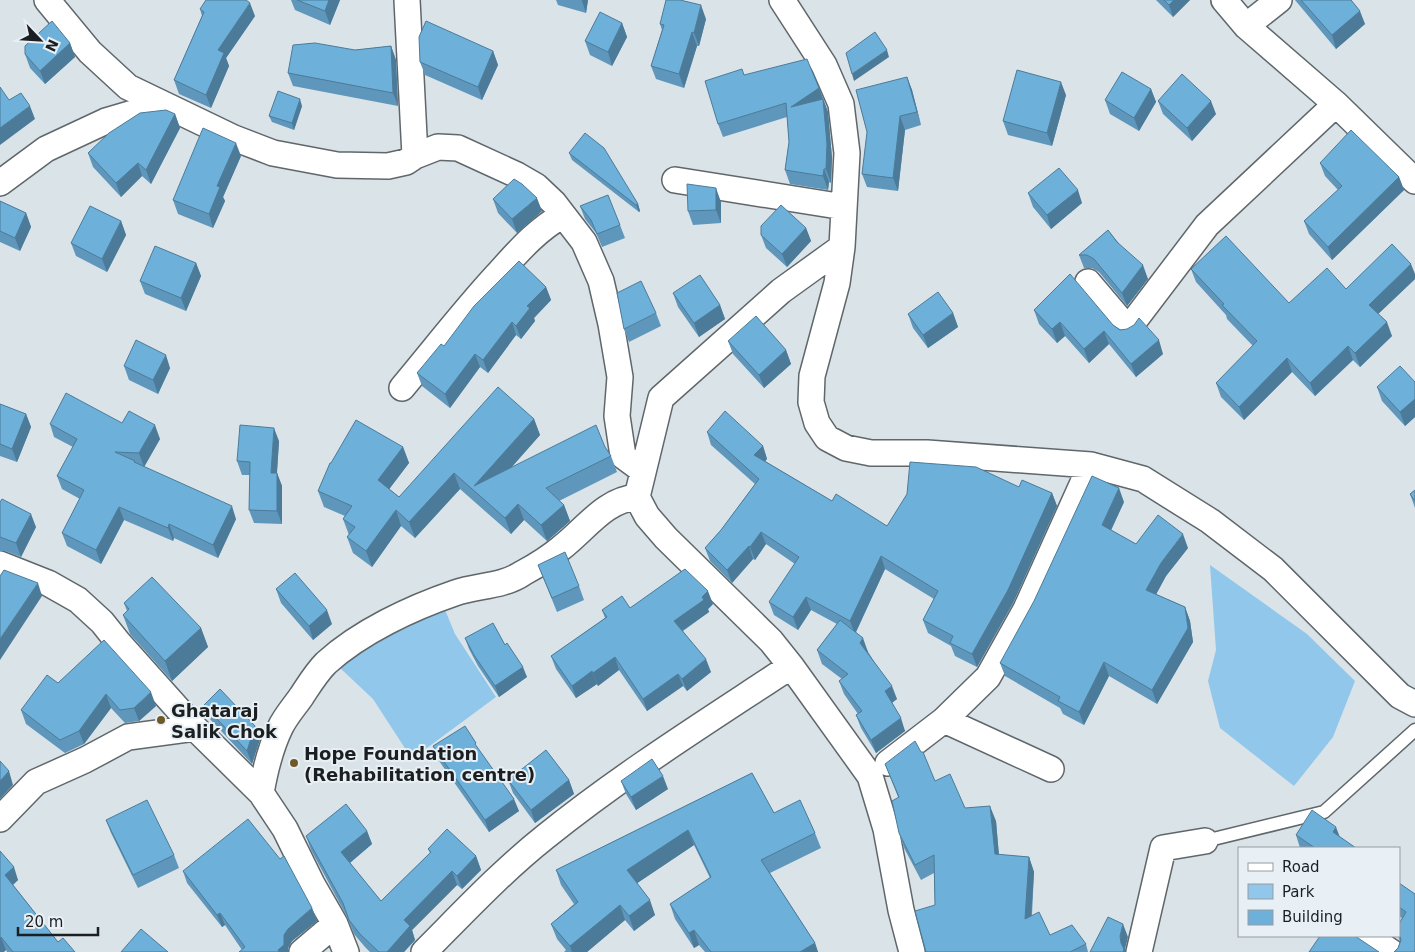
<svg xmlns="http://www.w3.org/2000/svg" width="1415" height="952" font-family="'DejaVu Sans',sans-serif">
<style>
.green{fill:#91c7ea}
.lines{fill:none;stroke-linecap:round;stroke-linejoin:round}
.service-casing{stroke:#5f676b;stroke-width:15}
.minor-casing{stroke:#5f676b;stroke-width:28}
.service{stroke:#fff;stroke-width:12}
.minor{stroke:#fff;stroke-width:25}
.wall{fill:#5e97bb}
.shaded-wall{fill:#4c7b99}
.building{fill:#6db0da;stroke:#4c7b99}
.poi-dot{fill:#6e5a28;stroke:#e8f0f6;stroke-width:2}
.labels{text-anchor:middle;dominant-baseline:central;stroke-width:4;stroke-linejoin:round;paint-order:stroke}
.poi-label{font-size:18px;font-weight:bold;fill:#1c1f21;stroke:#e8f0f6;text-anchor:start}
</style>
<rect width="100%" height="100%" fill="#dae3e8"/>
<path class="green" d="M 1210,565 L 1307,634 L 1355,681 L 1333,737 L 1294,786 L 1220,728 L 1208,681 L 1216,650 Z
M 443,605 L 455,634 L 496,697 L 412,759 L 373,699 L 339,667 L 369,642 Z"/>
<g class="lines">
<defs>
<path id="service" d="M 1205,841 L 1324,812 L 1415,730"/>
<path id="minor" d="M 47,0 L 90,52 L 128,87 L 234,138 L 273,153 L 337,165 L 388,166 L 406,162 L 415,156 L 438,147 L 458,148 L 517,175 L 536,186 L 554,203 L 584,242 L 601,281 L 611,324 L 620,377 L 617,416 L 623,456 L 642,470
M 407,0 L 415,156
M 782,0 L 824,65 L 841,104 L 847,153 L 842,247 L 781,291 L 661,398 L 637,497 L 647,516 L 666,538 L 771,641 L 791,666 L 870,776 L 886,829 L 901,910 L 912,952
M 1224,0 L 1246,26 L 1336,104 L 1415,181
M 1246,26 L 1279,0
M 675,180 L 844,207
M 0,183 L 46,149 L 106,121 L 140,111 L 171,109
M 842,247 L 837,283 L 812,376 L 811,402 L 817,423 L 827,438 L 846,448 L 871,453 L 927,453 L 1091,465 L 1143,479 L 1210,521 L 1273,569 L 1400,696 L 1415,704
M 1088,282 L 1128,329 L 1207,225 L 1336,104
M 402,388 C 433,351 463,312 496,276 C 517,253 535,231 563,215
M 0,564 L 48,583 L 78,600 L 102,622 L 118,642 L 195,728 L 261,793 L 285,829 L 312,884 L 335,924 L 346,952
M 944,720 L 1051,769
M 888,763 L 944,720 L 988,677 L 1026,609 L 1091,465
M 261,793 C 265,770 270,749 280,728 C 285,717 294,707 301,697 C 309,685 316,673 326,663 C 360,632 411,608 455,593 C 478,585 502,587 523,573 C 536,566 549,558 561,548 C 586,529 604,500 637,497
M 0,819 L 36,782 L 85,760 L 128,737 L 195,728
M 1367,936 L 1391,952
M 302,952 L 335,924
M 424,952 C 463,913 501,872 545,837 C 623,774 708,721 791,666
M 1139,952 L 1163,848 L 1205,841"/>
</defs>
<use href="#service" class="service-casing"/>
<use href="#minor" class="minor-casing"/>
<use href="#service" class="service"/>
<use href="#minor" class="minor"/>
</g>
<path class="wall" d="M 291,0 L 340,0 L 330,25 L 295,10 Z
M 556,0 L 588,0 L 586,13 L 558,5 Z
M 1156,0 L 1190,0 L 1173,17 Z
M 1295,0 L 1351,0 L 1365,24 L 1336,49 Z
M 200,9 L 255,16 L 226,58 L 229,66 L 211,108 L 179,94 L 174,80 L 202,16 Z
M 706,19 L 699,46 L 697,46 L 684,88 L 656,79 L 651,66 L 662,30 L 660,24 Z
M 622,23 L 627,37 L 612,66 L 590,55 L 585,41 Z
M 70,43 L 75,57 L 45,84 L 30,68 L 25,54 Z
M 391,46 L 396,60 L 398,106 L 293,86 L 288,73 L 355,50 Z
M 493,51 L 498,65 L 482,100 L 425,75 L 420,62 Z
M 744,75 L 819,88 L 828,112 L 832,158 L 831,183 L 829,182 L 828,190 L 790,184 L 785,170 L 789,142 L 787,117 L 723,137 L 718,124 Z
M 907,77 L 912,90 L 921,125 L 905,130 L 898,191 L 867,187 L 862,174 Z
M 1151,89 L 1156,102 L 1139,131 L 1110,114 L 1105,100 Z
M 1066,95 L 1052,146 L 1008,135 L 1003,121 Z
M 1158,101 L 1216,114 L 1192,141 L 1163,114 Z
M 302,106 L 294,130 L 272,122 L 269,116 Z
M 175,114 L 180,128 L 151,184 L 142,176 L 121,197 L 93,167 L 88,153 Z
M 569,153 L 638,204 L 640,211 L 639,212 L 572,160 Z
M 241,156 L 223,197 L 225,201 L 213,228 L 178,214 L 173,200 Z
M 1320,163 L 1399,177 L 1404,190 L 1332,260 L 1309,234 L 1304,221 L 1338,190 L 1325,176 Z
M 1028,193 L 1082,203 L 1051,229 L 1033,207 Z
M 493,199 L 542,211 L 517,233 L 498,213 Z
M 0,201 L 26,213 L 31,227 L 20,251 L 0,242 Z
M 721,202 L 721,223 L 693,225 L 688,211 Z
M 580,206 L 620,225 L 625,238 L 602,247 L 596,233 L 585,219 Z
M 121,221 L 126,235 L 107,272 L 76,256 L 71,243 Z
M 806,228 L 811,241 L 787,267 L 766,248 L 761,235 Z
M 1108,230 L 1148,279 L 1127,306 L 1099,272 L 1092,268 L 1084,268 L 1079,255 Z
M 196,263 L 201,276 L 186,311 L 145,294 L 140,281 Z
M 1191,269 L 1289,303 L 1346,289 L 1415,279 L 1378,314 L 1392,336 L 1360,367 L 1353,360 L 1315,396 L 1292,372 L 1244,420 L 1221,397 L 1216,383 L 1253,346 L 1227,319 L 1226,315 L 1196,282 Z
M 546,287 L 551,300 L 534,318 L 535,321 L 521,339 L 516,335 L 488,373 L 480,367 L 450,408 L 422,386 L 417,373 L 444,346 Z
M 673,293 L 720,305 L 725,319 L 699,337 L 678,307 Z
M 1034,310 L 1113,325 L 1163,354 L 1136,377 L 1109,344 L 1089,363 L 1065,336 L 1057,343 L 1039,324 Z
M 656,313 L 661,326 L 629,342 L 624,329 Z
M 953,313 L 958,327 L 928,348 L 913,328 L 908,314 Z
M 728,341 L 786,350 L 791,364 L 764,388 L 733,354 Z
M 124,366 L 170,368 L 158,394 L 129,380 Z
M 1415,382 L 1415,417 L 1405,426 L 1382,401 L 1377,387 Z
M 0,404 L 26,414 L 31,427 L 17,462 L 0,456 Z
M 534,419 L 540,435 L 511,468 L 605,447 L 611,456 L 617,472 L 559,501 L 564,505 L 570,521 L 547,541 L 524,520 L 511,534 L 460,489 L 415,538 L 401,526 L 372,567 L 353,553 L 347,537 L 349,535 L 343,519 L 345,516 L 324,507 L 318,491 L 331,463 L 403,447 L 409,463 L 389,489 L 399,497 Z
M 122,423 L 160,439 L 144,467 L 236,519 L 218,558 L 174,538 L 173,541 L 124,520 L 101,564 L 67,546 L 62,533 L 80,499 L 62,489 L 57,476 L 73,447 L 54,437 L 50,424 Z
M 707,432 L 763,446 L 767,459 L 765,461 L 832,501 L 887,526 L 1019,487 L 1052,493 L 1057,506 L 1013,603 L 977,667 L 955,656 L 951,646 L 928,633 L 923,620 L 934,599 L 885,569 L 856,632 L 897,699 L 892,703 L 905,731 L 876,753 L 861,728 L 856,715 L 858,714 L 844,694 L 839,681 L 842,679 L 822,664 L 817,650 L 837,624 L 811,610 L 798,630 L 774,615 L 769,602 L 795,564 L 766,544 L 755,560 L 753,559 L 732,583 L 710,561 L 705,548 L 721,530 L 755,484 L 711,445 Z
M 279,441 L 277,473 L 282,486 L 282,524 L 254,523 L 249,510 L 250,475 L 242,475 L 237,461 Z
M 1415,490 L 1415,508 L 1410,494 Z
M 0,502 L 36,527 L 21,557 L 5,551 L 0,551 Z
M 1124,502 L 1111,530 L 1136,544 L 1188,548 L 1166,576 L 1156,594 L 1185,607 L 1190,621 L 1193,642 L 1157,704 L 1109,676 L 1084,725 L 1063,714 L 1060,708 L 1005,676 L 1000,663 Z
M 538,565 L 579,586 L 584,600 L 557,612 Z
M 276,589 L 332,624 L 313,640 L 281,603 Z
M 124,603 L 201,628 L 208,647 L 172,681 L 130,634 L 123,615 L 127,611 Z
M 713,604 L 708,609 L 709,612 L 683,631 L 711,672 L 687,691 L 683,686 L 647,711 L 619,670 L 598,686 L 597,684 L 576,698 L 556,669 L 551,656 L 605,618 L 602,610 L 630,608 Z
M 465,638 L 505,645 L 527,677 L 499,697 L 478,666 L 469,649 Z
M 58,683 L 156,706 L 139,721 L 125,723 L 111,708 L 84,744 L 65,753 L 26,724 L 21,710 Z
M 204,705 L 255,726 L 260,739 L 252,764 L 209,718 Z
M 433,746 L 478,749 L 519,811 L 489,832 L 437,758 Z
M 885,764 L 935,781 L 965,808 L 996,821 L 999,855 L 1029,857 L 1034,872 L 1032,915 L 1050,935 L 1086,944 L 1088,952 L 926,952 L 935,905 L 934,873 L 921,880 L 904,848 L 899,833 L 898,797 Z
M 752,773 L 774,813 L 815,833 L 821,848 L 770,873 L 815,943 L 818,952 L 705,952 L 699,945 L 694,948 L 675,919 L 670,904 L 710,878 L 694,845 L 637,883 L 655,915 L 634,931 L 625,920 L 587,952 L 564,952 L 566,950 L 557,939 L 551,924 L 574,904 L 561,885 L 556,870 Z
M 508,780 L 569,780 L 574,794 L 535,823 L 513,793 Z
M 621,781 L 668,789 L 636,810 L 626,794 Z
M 106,820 L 174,855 L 179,868 L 138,888 L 111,833 Z
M 367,831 L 372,844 L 350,863 L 381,901 L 430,853 L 428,849 L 476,856 L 481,870 L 462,889 L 457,885 L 412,930 L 415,940 L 404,952 L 370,952 L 365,947 L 354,934 L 347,917 L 311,850 L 306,836 Z
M 1296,835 L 1356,848 L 1300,848 Z
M 0,851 L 18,880 L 13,885 L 58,942 L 75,952 L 7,952 L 6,950 L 0,952 Z
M 183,871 L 312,908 L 317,921 L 292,941 L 288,948 L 242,950 L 225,925 L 222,927 L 187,883 Z
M 1399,883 L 1415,894 L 1415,952 L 1394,952 L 1398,948 L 1400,942 L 1398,936 L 1399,936 L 1399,924 L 1402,918 L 1399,916 Z"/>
<path class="shaded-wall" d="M 329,0 L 340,0 L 330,25 L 325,11 Z
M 582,0 L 588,0 L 586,13 L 582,1 Z
M 1174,0 L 1190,0 L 1173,17 L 1169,5 Z
M 250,3 L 255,16 L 226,58 L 229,66 L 211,108 L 206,95 L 218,50 Z
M 701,5 L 706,19 L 699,46 L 694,33 Z
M 1360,11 L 1365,24 L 1336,49 L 1332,35 Z
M 622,23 L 627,37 L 612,66 L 608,52 Z
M 692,32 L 697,46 L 684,88 L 679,74 Z
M 70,43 L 75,57 L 45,84 L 40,71 Z
M 391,46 L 396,60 L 398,106 L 393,93 Z
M 887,50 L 889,57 L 854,81 L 852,74 Z
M 493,51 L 498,65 L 482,100 L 478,87 Z
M 907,77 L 912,90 L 921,125 L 917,112 Z
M 1061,82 L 1066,95 L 1052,146 L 1047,133 Z
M 819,88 L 828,112 L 832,158 L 831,183 L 826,169 L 791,107 Z
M 1151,89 L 1156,102 L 1139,131 L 1134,118 Z
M 300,99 L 302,106 L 294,130 L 292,123 Z
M 1211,101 L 1216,114 L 1192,141 L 1187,128 Z
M 30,106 L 35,119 L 0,145 L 0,128 Z
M 175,114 L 180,128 L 151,184 L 146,170 Z
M 900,116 L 905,130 L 898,191 L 893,178 Z
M 236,143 L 241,156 L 223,197 L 225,201 L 213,228 L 209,214 L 217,186 Z
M 138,163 L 142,176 L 121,197 L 116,183 Z
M 824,169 L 829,182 L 828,190 L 823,176 Z
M 1399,177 L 1404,190 L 1332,260 L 1328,247 Z
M 716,188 L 721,202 L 721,223 L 716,210 Z
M 1078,190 L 1082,203 L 1051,229 L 1047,215 Z
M 537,198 L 542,211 L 517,233 L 512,219 Z
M 638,204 L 640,211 L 639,212 L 636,205 Z
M 26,213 L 31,227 L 20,251 L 15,238 Z
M 121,221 L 126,235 L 107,272 L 102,259 Z
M 806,228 L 811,241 L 787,267 L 782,254 Z
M 196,263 L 201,276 L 186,311 L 181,298 Z
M 1411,264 L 1415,274 L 1415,279 L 1374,318 L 1369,305 Z
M 1143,265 L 1148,279 L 1127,306 L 1122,293 Z
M 546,287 L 551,300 L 534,318 L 535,321 L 521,339 L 516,326 L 527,306 Z
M 720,305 L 725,319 L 699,337 L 694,323 Z
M 953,313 L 958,327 L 928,348 L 923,335 Z
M 512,322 L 516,335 L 488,373 L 483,360 Z
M 1060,322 L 1065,336 L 1057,343 L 1052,329 Z
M 1387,322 L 1392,336 L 1360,367 L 1355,353 Z
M 1104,331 L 1109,344 L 1089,363 L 1084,349 Z
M 1159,340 L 1163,354 L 1136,377 L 1131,364 Z
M 1348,346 L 1353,360 L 1315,396 L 1310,383 Z
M 786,350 L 791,364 L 764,388 L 759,375 Z
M 475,354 L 480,367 L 450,408 L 445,394 Z
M 166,355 L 170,368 L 158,394 L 153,380 Z
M 1287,358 L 1292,372 L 1244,420 L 1239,407 Z
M 1415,399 L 1415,417 L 1405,426 L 1400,412 Z
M 26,414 L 31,427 L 17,462 L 12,449 Z
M 534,419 L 540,435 L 483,499 L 474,486 Z
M 155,425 L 160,439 L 144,467 L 139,453 Z
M 274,428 L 279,441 L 276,486 L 271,473 Z
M 763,446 L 767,459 L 759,468 L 754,455 Z
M 403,447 L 409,463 L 384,496 L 378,480 Z
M 277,473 L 282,486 L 282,524 L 277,511 Z
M 454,473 L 460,489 L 415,538 L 409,522 Z
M 1119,488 L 1124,502 L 1107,539 L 1102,525 Z
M 1052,493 L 1057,506 L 1013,603 L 977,667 L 972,654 Z
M 518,504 L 524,520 L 511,534 L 505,518 Z
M 564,505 L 570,521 L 547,541 L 541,525 Z
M 232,506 L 236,519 L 218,558 L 213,545 Z
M 119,507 L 124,520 L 101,564 L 96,550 Z
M 396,510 L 401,526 L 372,567 L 366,551 Z
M 31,514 L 36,527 L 21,557 L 16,543 Z
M 169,524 L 174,538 L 173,541 L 168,528 Z
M 761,532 L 766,544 L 755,560 L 750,547 Z
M 1183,534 L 1188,548 L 1166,576 L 1151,604 L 1146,590 L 1161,563 Z
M 749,546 L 753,559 L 732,583 L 727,570 Z
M 881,556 L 885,569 L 855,634 L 850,621 Z
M 38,583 L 42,596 L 0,660 L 0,639 Z
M 708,591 L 713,604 L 708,609 L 709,612 L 679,633 L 674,621 L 702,597 Z
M 806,597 L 811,610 L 798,630 L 793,617 Z
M 1185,607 L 1190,621 L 1193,642 L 1157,704 L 1152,690 Z
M 327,610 L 332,624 L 313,640 L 309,626 Z
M 201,628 L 208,647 L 172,681 L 165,661 Z
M 863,638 L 868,652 L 865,656 L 860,643 Z
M 615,657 L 619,670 L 598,686 L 593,673 Z
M 706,659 L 711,672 L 687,691 L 682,679 Z
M 1104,662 L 1109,676 L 1084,725 L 1079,712 Z
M 523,667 L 527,677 L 499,697 L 495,686 Z
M 592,671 L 597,684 L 576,698 L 572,686 Z
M 678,674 L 683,686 L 647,711 L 643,699 Z
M 892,686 L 897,699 L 890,704 L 885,691 Z
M 151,692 L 156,706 L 139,721 L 134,708 Z
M 106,694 L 111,708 L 84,744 L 79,731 Z
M 901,718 L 905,731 L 876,753 L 871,740 Z
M 255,726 L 260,739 L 252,764 L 247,751 Z
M 9,771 L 13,785 L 0,799 L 0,781 Z
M 663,776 L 668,789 L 636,810 L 631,797 Z
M 569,780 L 574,794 L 535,823 L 531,810 Z
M 514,799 L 519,811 L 489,832 L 485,820 Z
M 990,806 L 996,821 L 1000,869 L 995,854 Z
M 1336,827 L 1341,840 L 1333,832 Z
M 688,830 L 694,845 L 633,886 L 627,870 Z
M 367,831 L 372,844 L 346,866 L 341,852 Z
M 476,856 L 481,870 L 462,889 L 457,876 Z
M 1029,857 L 1034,872 L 1030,934 L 1025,919 Z
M 14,867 L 18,880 L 9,888 L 5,875 Z
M 452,871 L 457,885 L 412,930 L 415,940 L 404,952 L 387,952 L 404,920 Z
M 650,900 L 655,915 L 634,931 L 629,916 Z
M 620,905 L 625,920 L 587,952 L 572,952 L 570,946 Z
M 312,908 L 317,921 L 292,941 L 288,948 L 289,952 L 278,952 L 278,950 L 284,935 L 288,929 Z
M 220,913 L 225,925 L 222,927 L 217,915 Z
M 1123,924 L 1128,937 L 1125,949 L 1125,952 L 1123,952 L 1121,943 L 1120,936 Z
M 694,930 L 699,945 L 694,948 L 689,933 Z
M 1,937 L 6,950 L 4,952 L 0,952 L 0,938 Z
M 815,943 L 818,952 L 800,952 Z"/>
<path class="building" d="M 206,0 L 246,0 L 250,3 L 218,50 L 224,53 L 206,95 L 174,80 L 204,12 L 200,9 Z
M 297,0 L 329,0 L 325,11 Z
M 666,0 L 680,0 L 701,5 L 694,33 L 692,32 L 679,74 L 651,66 L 664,25 L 660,24 Z
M 1164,0 L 1174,0 L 1169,5 Z
M 1301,0 L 1351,0 L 1360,11 L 1332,35 Z
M 600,12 L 622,23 L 608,52 L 585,41 Z
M 52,21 L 70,43 L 40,71 L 25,54 L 25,46 Z
M 426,21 L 493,51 L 478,87 L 420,62 L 419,37 Z
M 875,32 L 887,50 L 852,74 L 846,53 Z
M 315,43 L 355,50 L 391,46 L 393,93 L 288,73 L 293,45 Z
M 807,59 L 819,88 L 791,107 L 823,99 L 827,144 L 826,169 L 824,169 L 823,176 L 785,170 L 789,142 L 786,103 L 718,124 L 705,81 L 742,69 L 744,75 Z
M 1017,70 L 1061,82 L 1047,133 L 1003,121 Z
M 1122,72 L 1151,89 L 1134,118 L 1105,100 Z
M 1182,74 L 1211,101 L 1187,128 L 1158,101 Z
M 907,77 L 917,112 L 900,116 L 893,178 L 862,174 L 867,132 L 856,90 Z
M 0,87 L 9,100 L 21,93 L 30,106 L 0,128 Z
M 278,91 L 300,99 L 292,123 L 269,116 Z
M 166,110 L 175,114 L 146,170 L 138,163 L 116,183 L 88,153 L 109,133 L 140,113 Z
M 203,128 L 236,143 L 217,186 L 220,187 L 209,214 L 173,200 Z
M 1351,130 L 1399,177 L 1328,247 L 1304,221 L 1342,186 L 1320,163 Z
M 585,133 L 604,148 L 638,204 L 636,205 L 569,153 Z
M 1059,168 L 1078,190 L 1047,215 L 1028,193 Z
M 514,179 L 522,184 L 537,198 L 512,219 L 493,199 Z
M 687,184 L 716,188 L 716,210 L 688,211 Z
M 608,195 L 620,225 L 597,234 L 591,220 L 580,206 Z
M 0,201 L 26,213 L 15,238 L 0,231 Z
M 781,205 L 806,228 L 782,254 L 761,235 L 761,226 Z
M 90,206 L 121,221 L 102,259 L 71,243 Z
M 1108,230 L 1117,242 L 1143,265 L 1122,293 L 1094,259 L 1087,255 L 1079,255 Z
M 1226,236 L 1289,303 L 1327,268 L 1346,289 L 1392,244 L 1411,264 L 1369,305 L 1387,322 L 1355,353 L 1348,346 L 1310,383 L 1287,358 L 1239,407 L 1216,383 L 1257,341 L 1222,305 L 1224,304 L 1191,269 Z
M 155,246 L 196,263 L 181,298 L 140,281 Z
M 519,261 L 546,287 L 527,306 L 530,308 L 516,326 L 512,322 L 483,360 L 475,354 L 445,394 L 417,373 L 441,344 L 444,346 L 474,306 Z
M 1070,274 L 1113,325 L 1120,330 L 1127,329 L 1134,325 L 1139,318 L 1159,340 L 1131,364 L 1104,331 L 1084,349 L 1060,322 L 1052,329 L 1034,310 Z
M 700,275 L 720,305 L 694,323 L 673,293 Z
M 641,281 L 656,313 L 624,329 L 617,293 Z
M 938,292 L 953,313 L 923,335 L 908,314 Z
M 756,316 L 786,350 L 759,375 L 728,341 Z
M 136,340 L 166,355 L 153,380 L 124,366 Z
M 1400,366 L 1415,382 L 1415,399 L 1400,412 L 1377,387 Z
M 498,387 L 534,419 L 474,486 L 596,425 L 605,447 L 611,456 L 546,488 L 564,505 L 541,525 L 518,504 L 505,518 L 454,473 L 409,522 L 396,510 L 366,551 L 347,537 L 355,527 L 343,519 L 352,506 L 318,491 L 330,463 L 331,463 L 356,420 L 403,447 L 378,480 L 399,497 Z
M 66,393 L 122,423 L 129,411 L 155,425 L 139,453 L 115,452 L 135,461 L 134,462 L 232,506 L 213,545 L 169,524 L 168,528 L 119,507 L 96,550 L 62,533 L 84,490 L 57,476 L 77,439 L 50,424 Z
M 0,404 L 26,414 L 12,449 L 0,444 Z
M 725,411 L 763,446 L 754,455 L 832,501 L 836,494 L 887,526 L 907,494 L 910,462 L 976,467 L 1019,487 L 1022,480 L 1052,493 L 1008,590 L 972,654 L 950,643 L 953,636 L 923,620 L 938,591 L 881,556 L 850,621 L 806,597 L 793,617 L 769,602 L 799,557 L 761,532 L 750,547 L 749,546 L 727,570 L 705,548 L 721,530 L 759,479 L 707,432 Z
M 240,425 L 274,428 L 271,473 L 277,473 L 277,511 L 249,510 L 250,462 L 237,461 Z
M 1092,476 L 1119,488 L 1102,525 L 1136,544 L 1158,515 L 1183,534 L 1161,563 L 1146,590 L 1185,607 L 1188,628 L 1152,690 L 1104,662 L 1079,712 L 1058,701 L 1060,697 L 1000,663 L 1034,601 Z
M 1415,490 L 1415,501 L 1410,494 Z
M 2,499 L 31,514 L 16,543 L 0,537 L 0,502 Z
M 565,552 L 579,586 L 552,598 L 538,565 Z
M 685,569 L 708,591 L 702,597 L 704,600 L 674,621 L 706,659 L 682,679 L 678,674 L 643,699 L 615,657 L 593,673 L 592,671 L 572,686 L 551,656 L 607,617 L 602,610 L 622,596 L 630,608 Z
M 4,570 L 38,583 L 0,639 L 0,576 Z
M 295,573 L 327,610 L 309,626 L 276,589 Z
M 152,577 L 201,628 L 165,661 L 123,615 L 129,609 L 124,603 Z
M 840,620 L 863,638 L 860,643 L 892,686 L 885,691 L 901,718 L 871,740 L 856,715 L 862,711 L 839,681 L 848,674 L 817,650 Z
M 493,623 L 505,645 L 507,643 L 523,667 L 495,686 L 474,655 L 465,638 Z
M 104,640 L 151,692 L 134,708 L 120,710 L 106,694 L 79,731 L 60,740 L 21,710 L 47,675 L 58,683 Z
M 220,689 L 255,726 L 247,751 L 204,705 Z
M 465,726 L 476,743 L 475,744 L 514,799 L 485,820 L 433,746 Z
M 915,741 L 921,752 L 923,752 L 935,781 L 950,774 L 965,808 L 990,806 L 995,854 L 1029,857 L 1025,919 L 1039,912 L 1050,935 L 1072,925 L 1086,944 L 1070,952 L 926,952 L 915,911 L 935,905 L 934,855 L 915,865 L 899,833 L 892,801 L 899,797 L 885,764 Z
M 546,750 L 569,780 L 531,810 L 508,780 Z
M 652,759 L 663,776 L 631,797 L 621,781 Z
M 0,761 L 9,771 L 0,781 Z
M 752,773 L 774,813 L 800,800 L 815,833 L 761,860 L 815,943 L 800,952 L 711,952 L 694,930 L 689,933 L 670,904 L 711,877 L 688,830 L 627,870 L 650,900 L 629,916 L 620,905 L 570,946 L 551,924 L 578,902 L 556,870 Z
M 147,800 L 174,855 L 133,875 L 106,820 Z
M 346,804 L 367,831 L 341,852 L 381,901 L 431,852 L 428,849 L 447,829 L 476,856 L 457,876 L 452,871 L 404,920 L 410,926 L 387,952 L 379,952 L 360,934 L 349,920 L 343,903 L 306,836 Z
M 1312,810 L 1336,827 L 1333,832 L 1356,848 L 1315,848 L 1296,835 Z
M 248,819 L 280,859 L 284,856 L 312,908 L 288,929 L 284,935 L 284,945 L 278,950 L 279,952 L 239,952 L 245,947 L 220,913 L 217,915 L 183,871 Z
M 0,851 L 14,867 L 5,875 L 58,942 L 63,938 L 75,952 L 13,952 L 1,937 L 0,938 Z
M 1399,883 L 1415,894 L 1415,952 L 1394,952 L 1398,948 L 1401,940 L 1399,933 L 1399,924 L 1406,912 L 1399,907 Z
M 1108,917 L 1123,924 L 1120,936 L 1121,943 L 1124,949 L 1123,952 L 1090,952 Z
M 141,929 L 168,952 L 121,952 Z
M 1320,936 L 1355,936 L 1379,952 L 1309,952 Z"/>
<g class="poi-dot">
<circle cx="161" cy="720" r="5"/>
<circle cx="294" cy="763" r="5"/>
</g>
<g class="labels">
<g class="poi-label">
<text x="171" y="710">Ghataraj<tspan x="171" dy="21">Salik Chok</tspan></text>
<text x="304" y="753">Hope Foundation<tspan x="304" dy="21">(Rehabilitation centre)</tspan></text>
</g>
</g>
<rect x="1238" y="847" width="162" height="90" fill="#e8f0f6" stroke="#969ca1"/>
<rect x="1248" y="863" width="25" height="8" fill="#ffffff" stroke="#969ca1"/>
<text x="1282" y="872" font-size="15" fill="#1c1f21">Road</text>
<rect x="1248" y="884" width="25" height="15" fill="#91c7ea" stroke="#969ca1"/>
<text x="1282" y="897" font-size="15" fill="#1c1f21">Park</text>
<rect x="1248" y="910" width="25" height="15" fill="#6db0da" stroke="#969ca1"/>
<text x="1282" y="922" font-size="15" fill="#1c1f21">Building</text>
<g transform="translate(40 40) rotate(115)" stroke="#e8f0f6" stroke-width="4" paint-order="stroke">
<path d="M0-4L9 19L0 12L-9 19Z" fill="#1c1f21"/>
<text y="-8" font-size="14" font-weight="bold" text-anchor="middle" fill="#1c1f21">N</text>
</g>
<path d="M18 927v8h80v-8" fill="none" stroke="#1c1f21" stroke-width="2.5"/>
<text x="25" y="927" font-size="15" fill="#1c1f21" stroke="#e8f0f6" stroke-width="4" paint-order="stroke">20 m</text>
</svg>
